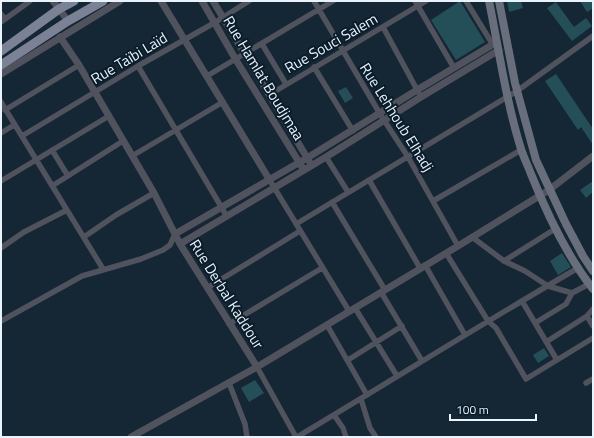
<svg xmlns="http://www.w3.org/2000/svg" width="594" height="438" font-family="'Titillium Web',sans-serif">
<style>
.building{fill:#244f59}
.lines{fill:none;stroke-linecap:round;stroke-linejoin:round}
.minor{stroke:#50535d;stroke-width:5.5}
.tertiary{stroke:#50535d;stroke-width:7}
.secondary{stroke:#696e7c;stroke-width:8}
.primary{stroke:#7c8295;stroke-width:9}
.labels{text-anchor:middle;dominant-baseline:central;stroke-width:4;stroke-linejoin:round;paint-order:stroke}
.street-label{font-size:15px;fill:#e8f3fc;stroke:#0b1c2a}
</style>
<rect width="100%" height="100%" fill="#152634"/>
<path class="building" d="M 460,1 L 485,42 L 456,60 L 431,20 Z
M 507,1 L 521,1 L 523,8 L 509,12 Z
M 580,1 L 593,1 L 593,8 L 587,12 Z
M 556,2 L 574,27 L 586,18 L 592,26 L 572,41 L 547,8 Z
M 556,74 L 593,129 L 593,145 L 581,127 L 578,130 L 545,81 Z
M 346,87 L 353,98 L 345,103 L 338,91 Z
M 593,181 L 593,192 L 586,198 L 580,190 Z
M 562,253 L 571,267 L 558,275 L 550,261 Z
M 544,348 L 549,356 L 538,363 L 533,355 Z
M 255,380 L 264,393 L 249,402 L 241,388 Z"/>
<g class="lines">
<path class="minor" d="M 314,1 L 380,114 L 408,157 L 458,246
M 415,1 L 454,68
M 466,1 L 493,45
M 1,14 L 5,19
M 1,22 L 30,1
M 383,27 L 421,97
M 262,44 L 286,84
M 138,66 L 226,215
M 314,67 L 353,131
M 207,76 L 333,1
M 269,95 L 426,1
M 1,102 L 103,269
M 5,110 L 79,65
M 1,133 L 14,125
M 22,136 L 138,66 L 214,23 L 249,1
M 52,150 L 68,176
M 132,156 L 223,102
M 326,157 L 348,192
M 269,179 L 349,311
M 369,180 L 420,268
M 1,181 L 109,116
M 52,186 L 123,141
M 433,201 L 521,150
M 332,202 L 385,290
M 296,224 L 517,91 L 593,36
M 84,237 L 116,215 L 154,193
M 472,237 L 504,261 L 525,271 L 548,286 L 572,293 L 589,284
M 1,248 L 24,232 L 67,210
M 446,253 L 488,321 L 496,328 L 526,379 L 557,360 L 522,301
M 504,261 L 555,229
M 425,265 L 465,335
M 207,288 L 300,231
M 381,292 L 422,361
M 355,308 L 397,376
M 587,316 L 593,309
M 1,321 L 82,276 L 141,259 L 163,250 L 170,245 L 175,234
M 535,323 L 566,304 L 572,293
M 229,324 L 322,268
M 327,325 L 367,395
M 546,342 L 587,316 L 593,326
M 348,360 L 402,326
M 557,360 L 593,338
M 257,367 L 296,437
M 229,383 L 245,424 L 247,437
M 586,383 L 593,379
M 361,399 L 370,428 L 376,437
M 334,415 L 343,428 L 346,437
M 297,437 C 391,381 483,323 578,268"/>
<path class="tertiary" d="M 53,1 L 68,21
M 161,1 L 269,179
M 202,1 L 236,60 L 302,167
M 213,1 L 309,161
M 60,37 L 79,65 L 154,193 L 180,244 L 257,367
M 1,74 L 120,1
M 175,234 L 307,158 L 417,90 L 497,42
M 180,244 L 326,157 L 421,97 L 499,50
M 131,437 L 257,367 L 458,246 L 549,190 L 593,156"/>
<path class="secondary" d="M 489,1 C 499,50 506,101 521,149 C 524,158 528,166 531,174 C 547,214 566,255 593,289
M 499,1 L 515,83 L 536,160 L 566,224 L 583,256 L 593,271"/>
<path class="primary" d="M 1,51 L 59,9 L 74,1
M 1,65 L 68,21 L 103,1"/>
</g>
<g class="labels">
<g class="street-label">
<text transform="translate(331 43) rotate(-30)">Rue Souci Salem</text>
<text transform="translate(129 58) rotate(-31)">Rue Taïbi Laïd</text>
<text transform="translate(264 78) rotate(59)">Rue Hamlat Boudjmaa</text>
<text transform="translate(397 117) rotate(58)">Rue Lehhoub Elhadj</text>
<text transform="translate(227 294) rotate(58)">Rue Derbal Kaddour</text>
</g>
</g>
<rect width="594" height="438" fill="none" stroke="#e8f3fc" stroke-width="4"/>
<path d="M450 414v6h86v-6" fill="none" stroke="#e8f3fc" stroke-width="2"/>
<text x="456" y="414" font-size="12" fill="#e8f3fc" stroke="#0b1c2a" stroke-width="3" paint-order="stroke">100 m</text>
</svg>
